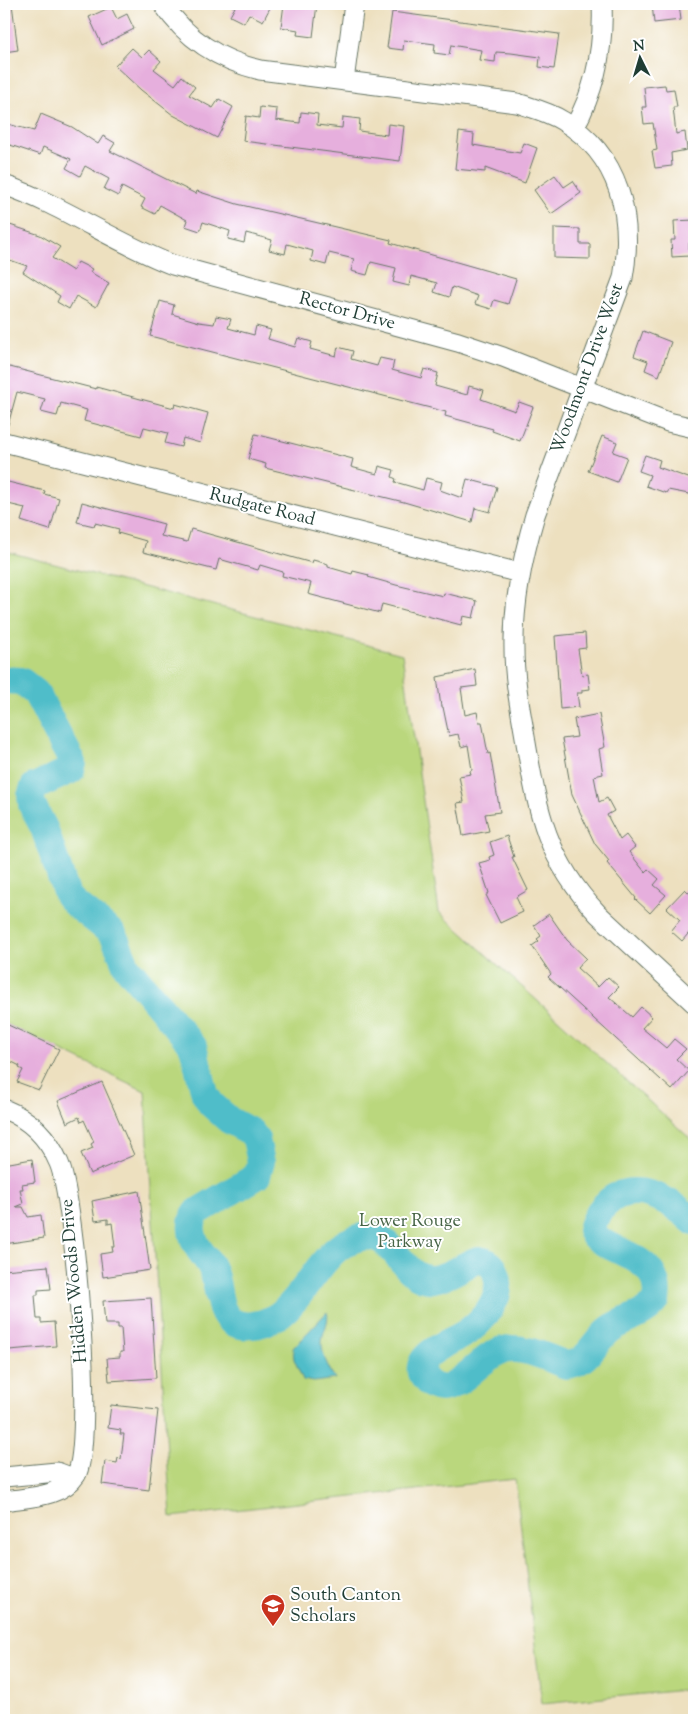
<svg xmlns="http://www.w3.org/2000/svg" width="698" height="1724" font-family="'Sorts Mill Goudy',serif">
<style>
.green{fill:#bad77d;stroke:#6c8a58}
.water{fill:#50bdc9;stroke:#387d7e}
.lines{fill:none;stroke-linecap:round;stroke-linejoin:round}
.river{stroke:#50bdc9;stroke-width:28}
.building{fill:#e6afdd}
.street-casing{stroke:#677665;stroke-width:21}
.street{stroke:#fff;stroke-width:19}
.labels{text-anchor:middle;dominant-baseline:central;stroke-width:4;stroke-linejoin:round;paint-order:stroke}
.street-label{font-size:18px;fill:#1f3d34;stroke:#fff}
.park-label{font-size:18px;fill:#466446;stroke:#fff}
.poi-label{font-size:18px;fill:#1f3d34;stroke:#fff;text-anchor:start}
</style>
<rect width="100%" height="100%" fill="#fff"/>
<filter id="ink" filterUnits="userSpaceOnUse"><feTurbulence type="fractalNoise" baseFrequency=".02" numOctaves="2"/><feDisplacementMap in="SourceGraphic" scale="10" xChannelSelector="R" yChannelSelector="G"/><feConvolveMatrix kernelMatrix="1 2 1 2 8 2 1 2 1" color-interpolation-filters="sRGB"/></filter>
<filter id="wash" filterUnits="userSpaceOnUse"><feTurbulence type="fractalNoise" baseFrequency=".0096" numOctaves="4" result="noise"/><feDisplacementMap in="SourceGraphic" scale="20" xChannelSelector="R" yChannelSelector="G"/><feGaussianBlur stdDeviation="1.12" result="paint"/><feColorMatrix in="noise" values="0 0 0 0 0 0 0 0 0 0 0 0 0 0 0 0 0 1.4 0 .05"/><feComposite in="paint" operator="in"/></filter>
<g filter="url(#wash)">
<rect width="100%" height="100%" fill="#ede0bf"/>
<path class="green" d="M 4,551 L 402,654 L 439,912 L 694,1142 L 694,1689 L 542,1704 L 515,1479 L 171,1517 L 145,1091 L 4,1023 Z"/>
<path class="water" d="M 327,1312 C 330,1321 323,1331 322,1340 C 321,1355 328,1366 335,1379 L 314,1382 L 303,1380 L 294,1359 L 293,1348 Z"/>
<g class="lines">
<path class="river" d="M 4,680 L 21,681 L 36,693 L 73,763 L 71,770 L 34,787 L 31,796 L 32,805 L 44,828 L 67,895 L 74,903 L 113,934 L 127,967 L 193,1046 L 205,1094 L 211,1104 L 229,1120 L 251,1132 L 256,1139 L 261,1162 L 257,1176 L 197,1212 C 186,1226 194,1244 204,1256 C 223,1277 213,1307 231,1321 C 237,1325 246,1326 253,1325 C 305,1319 313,1246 362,1237 C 396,1230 401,1282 433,1279 C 450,1277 463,1265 478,1260 C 487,1261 493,1264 496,1273 C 505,1296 483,1322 464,1334 C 451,1342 417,1353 421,1373 C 445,1415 477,1356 503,1350 C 523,1345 548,1358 566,1365 C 587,1365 595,1340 610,1329 C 626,1318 644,1317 656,1301 C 663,1258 619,1256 594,1236 L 591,1230 C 593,1220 598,1213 604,1206 C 631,1176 671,1200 694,1222"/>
</g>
<g id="blocks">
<path class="building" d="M 4,4 L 12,4 L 18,50 L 4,52 Z
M 227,4 L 272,4 L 263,21 L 249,14 L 244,23 L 230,16 L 235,7 Z
M 284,4 L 317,4 L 313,37 L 297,35 L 298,30 L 281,27 Z
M 652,4 L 679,4 L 681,20 L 654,23 Z
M 111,7 L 117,19 L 127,14 L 134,29 L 102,45 L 89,17 Z
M 392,12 L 559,34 L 554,69 L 539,67 L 540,57 L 511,53 L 496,52 L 495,62 L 479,60 L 481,50 L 451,45 L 449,55 L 434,53 L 435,44 L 404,40 L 403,50 L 387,48 Z
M 132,48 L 142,57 L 149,50 L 161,61 L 154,69 L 175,85 L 182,76 L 195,87 L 189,95 L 213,108 L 219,99 L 233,107 L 217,138 L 173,115 L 141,90 L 115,66 Z
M 665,85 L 666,90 L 674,89 L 677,107 L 673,107 L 676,134 L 685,132 L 687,150 L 671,153 L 672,166 L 655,168 L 652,151 L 657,150 L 653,123 L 644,124 L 642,107 L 646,107 L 644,87 Z
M 260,107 L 277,109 L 276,120 L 300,123 L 301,112 L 318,114 L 317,125 L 342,128 L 343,117 L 360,119 L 359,131 L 387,135 L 388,124 L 404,126 L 400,161 L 243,141 L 246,116 L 259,118 Z
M 41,114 L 72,127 L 98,144 L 103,136 L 115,143 L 110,151 L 196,194 L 197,191 L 237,204 L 391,240 L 390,243 L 516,279 L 508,304 L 494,300 L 491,309 L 475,304 L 478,296 L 452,287 L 449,297 L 434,292 L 437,283 L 411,276 L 409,286 L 393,282 L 396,268 L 371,262 L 367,275 L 351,271 L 354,259 L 329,253 L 326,265 L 311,261 L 313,251 L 287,244 L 285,254 L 269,250 L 272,240 L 246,233 L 244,243 L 228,239 L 230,231 L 203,222 L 200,231 L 185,226 L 187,220 L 160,205 L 155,214 L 141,207 L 145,199 L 122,187 L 118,196 L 104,189 L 109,179 L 85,166 L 80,176 L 66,168 L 71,159 L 43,147 L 40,155 L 4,143 L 4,123 L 34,131 Z
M 459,132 L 474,134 L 473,145 L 520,153 L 524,143 L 537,148 L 525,183 L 485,168 L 485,172 L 455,169 Z
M 555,175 L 564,187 L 573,181 L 581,193 L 551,214 L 534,190 Z
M 694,220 L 694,243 L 689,243 L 689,256 L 672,257 L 671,240 L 675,240 L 674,221 Z
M 4,223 L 40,235 L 60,247 L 52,258 L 73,271 L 78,262 L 92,269 L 90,272 L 109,283 L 96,307 L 76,296 L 69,309 L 57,302 L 60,296 L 23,272 L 27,266 L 4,258 Z
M 554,228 L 580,229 L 580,244 L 590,244 L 590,259 L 554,258 Z
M 160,301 L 174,305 L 172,314 L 199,322 L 214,324 L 216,316 L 231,319 L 228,328 L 254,335 L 256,326 L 271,330 L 268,339 L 295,347 L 298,338 L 312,342 L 310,349 L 336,356 L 338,347 L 353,351 L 351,359 L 377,366 L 380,358 L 394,361 L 392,370 L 421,378 L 424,369 L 438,373 L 435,386 L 467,395 L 469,386 L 484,390 L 481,399 L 515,411 L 519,402 L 533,407 L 520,441 L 492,431 L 493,429 L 445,416 L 446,412 L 150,336 Z
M 643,331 L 671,342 L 659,376 L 645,370 L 648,361 L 634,356 Z
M 6,366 L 96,389 L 96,387 L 174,408 L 175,404 L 208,413 L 200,443 L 183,438 L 181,447 L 165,443 L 168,433 L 144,427 L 141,436 L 84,421 L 87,410 L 61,403 L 57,416 L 41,412 L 45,399 L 17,392 L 8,425 L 4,424 L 4,377 Z
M 255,434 L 353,459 L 351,467 L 377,474 L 379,466 L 394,470 L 392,477 L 396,479 L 395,482 L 423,490 L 426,478 L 442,482 L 440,490 L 462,498 L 467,479 L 497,487 L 490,512 L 475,508 L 472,522 L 404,502 L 265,468 L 266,464 L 248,459 Z
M 602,436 L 617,442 L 613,452 L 627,457 L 617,482 L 588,471 Z
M 645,455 L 660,460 L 658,467 L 694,480 L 694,495 L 668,490 L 666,493 L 646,486 L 650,475 L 639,471 Z
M 4,481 L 45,491 L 44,494 L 59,498 L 50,530 L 21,521 L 25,508 L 4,503 Z
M 82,502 L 164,524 L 161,536 L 187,542 L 191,529 L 312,563 L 313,560 L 328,564 L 328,567 L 352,574 L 353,571 L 369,575 L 368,577 L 396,585 L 443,596 L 444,593 L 477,601 L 473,618 L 463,616 L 461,625 L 382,604 L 380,613 L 308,594 L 311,583 L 282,576 L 283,572 L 260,565 L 258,570 L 219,559 L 216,570 L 143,552 L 146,541 L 118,533 L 119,529 L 95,523 L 94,526 L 77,522 Z
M 585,633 L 586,648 L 578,649 L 582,675 L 588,674 L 590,689 L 582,690 L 582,693 L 577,693 L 579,707 L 560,709 L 555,636 Z
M 475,669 L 477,686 L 461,688 L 465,715 L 477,712 L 479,722 L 482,722 L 488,754 L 490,753 L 500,812 L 485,814 L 489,831 L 463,836 L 457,803 L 464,802 L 459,776 L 471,774 L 470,771 L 472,770 L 468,745 L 461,747 L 458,734 L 449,736 L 443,707 L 441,707 L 437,677 Z
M 599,714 L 605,747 L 599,749 L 603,774 L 594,776 L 599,802 L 607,798 L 614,811 L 607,815 L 620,840 L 626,835 L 635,847 L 629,852 L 645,872 L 648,869 L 659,879 L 654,885 L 666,895 L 650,913 L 635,899 L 636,898 L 607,863 L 609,861 L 595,844 L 572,795 L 562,739 L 577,737 L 574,719 Z
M 507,836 L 514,857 L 512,857 L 528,890 L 516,897 L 523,912 L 500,923 L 486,895 L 489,893 L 479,863 L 490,860 L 489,857 L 494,855 L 490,842 Z
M 685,889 L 694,898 L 694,927 L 682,941 L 671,931 L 680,920 L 667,908 Z
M 549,914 L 567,940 L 586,958 L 577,968 L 598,987 L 608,977 L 619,987 L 609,997 L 632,1017 L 641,1007 L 652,1017 L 642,1028 L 666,1048 L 674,1039 L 686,1049 L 676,1059 L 689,1071 L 672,1090 L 548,977 L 551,974 L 532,946 L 539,941 L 537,939 L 541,936 L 534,925 Z
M 4,1023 L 59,1049 L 39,1090 L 17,1082 L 23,1070 L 19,1068 L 20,1066 L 4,1058 Z
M 102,1082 L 134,1155 L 90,1174 L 81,1153 L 93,1148 L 91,1144 L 94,1142 L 84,1120 L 81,1122 L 79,1117 L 67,1123 L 58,1101 Z
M 32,1159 L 35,1182 L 22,1184 L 23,1189 L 20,1189 L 23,1204 L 16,1207 L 23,1207 L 28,1217 L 41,1215 L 44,1238 L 4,1244 L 4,1164 Z
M 139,1191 L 150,1270 L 103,1277 L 100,1254 L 113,1252 L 112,1247 L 115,1247 L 112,1223 L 108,1224 L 108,1219 L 95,1221 L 92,1201 Z
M 48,1266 L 51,1289 L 38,1290 L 38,1295 L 35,1295 L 37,1319 L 41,1319 L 41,1323 L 54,1322 L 56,1346 L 9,1350 L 4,1270 Z
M 151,1298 L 156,1378 L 109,1381 L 107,1358 L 120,1357 L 120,1352 L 123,1352 L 121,1328 L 118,1328 L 118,1324 L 105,1324 L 103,1301 Z
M 111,1405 L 158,1410 L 149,1490 L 102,1484 L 105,1461 L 117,1463 L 118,1458 L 121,1459 L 124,1434 L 120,1434 L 121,1430 L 108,1428 Z"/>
</g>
</g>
<g filter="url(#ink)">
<use href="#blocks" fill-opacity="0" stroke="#677665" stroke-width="1"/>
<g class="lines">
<defs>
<path id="street" d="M 163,4 C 187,40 219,60 260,70 L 517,103 C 532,108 549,112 563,121 C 620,155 634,217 623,278 L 535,515 C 522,559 513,603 514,649 C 514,681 521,712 526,743 C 538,814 547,860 598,914 L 694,1003
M 344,81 L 354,4
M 574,128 C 595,90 604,47 602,4
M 4,185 C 63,205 115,243 173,265 L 458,342 L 503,357 L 668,422 L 694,428
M 4,442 L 520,573
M 4,1109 C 29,1119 48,1137 59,1163 C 75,1200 95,1444 76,1475 C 61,1498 28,1497 4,1501
M 4,1477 L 57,1472 L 73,1478"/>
</defs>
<use href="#street" class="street-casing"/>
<use href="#street" class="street"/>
</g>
</g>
<defs>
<symbol id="school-pin" viewBox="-11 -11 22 30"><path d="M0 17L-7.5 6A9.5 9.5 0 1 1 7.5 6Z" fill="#c8321e" stroke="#fff"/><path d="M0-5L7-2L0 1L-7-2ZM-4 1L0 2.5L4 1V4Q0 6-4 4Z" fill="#fff"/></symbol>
</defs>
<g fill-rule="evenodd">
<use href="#school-pin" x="259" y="1592" width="28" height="38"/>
</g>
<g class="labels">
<g class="street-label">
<text transform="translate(347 312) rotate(15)">Rector Drive</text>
<text transform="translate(588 369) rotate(-70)">Woodmont Drive West</text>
<text transform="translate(262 508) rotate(14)">Rudgate Road</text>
<text transform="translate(75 1281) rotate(-95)">Hidden Woods Drive</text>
</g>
<g class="park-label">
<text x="410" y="1222">Lower Rouge<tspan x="410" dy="21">Parkway</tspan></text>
</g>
<g class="poi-label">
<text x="290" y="1596">South Canton<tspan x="290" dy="21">Scholars</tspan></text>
</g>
</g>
<rect width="698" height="1724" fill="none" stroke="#fff" stroke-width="20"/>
<g transform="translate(640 58) rotate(355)" stroke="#ffffff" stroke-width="4" paint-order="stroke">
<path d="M0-4L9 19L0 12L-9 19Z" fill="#1f3d34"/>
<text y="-8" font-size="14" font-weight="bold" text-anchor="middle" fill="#1f3d34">N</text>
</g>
</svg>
